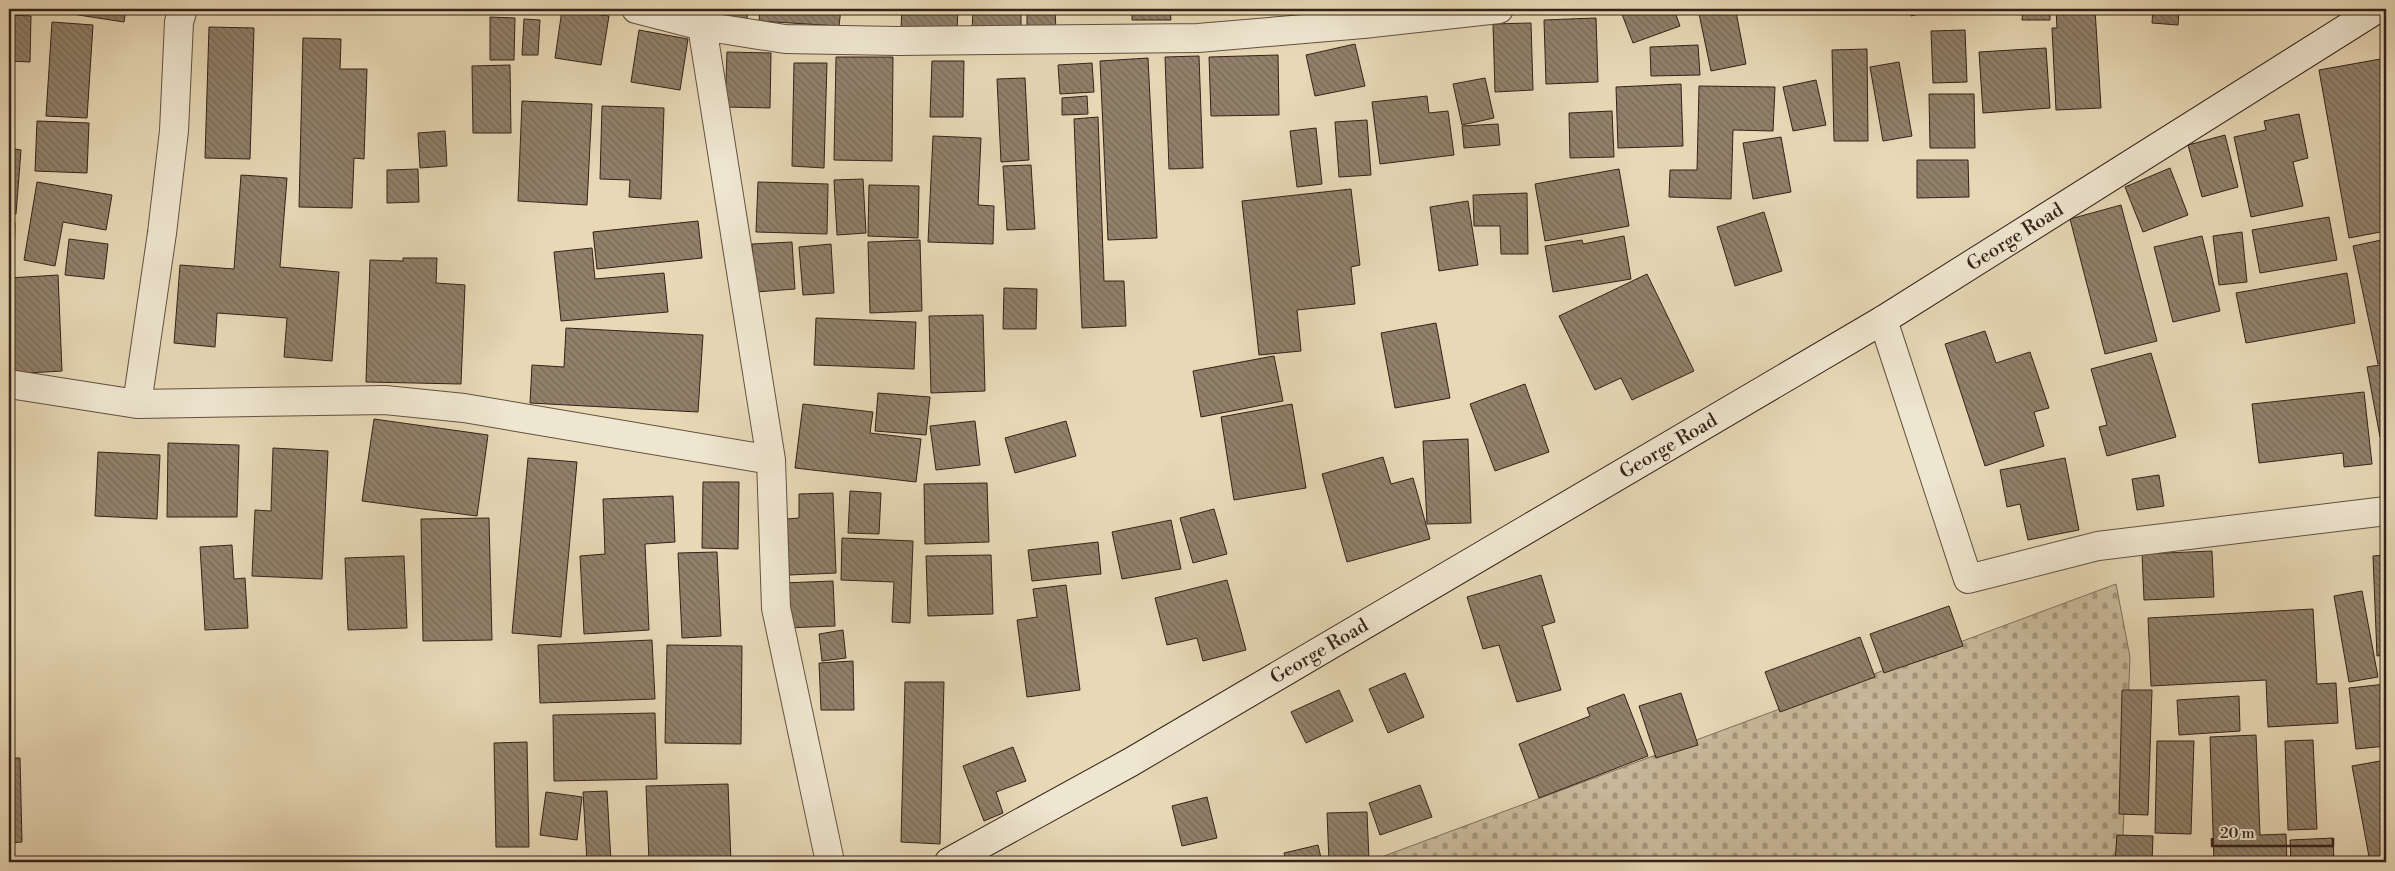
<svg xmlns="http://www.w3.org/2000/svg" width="2395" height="871" font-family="'Libre Bodoni',serif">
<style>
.cemetery{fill:url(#cemetery-stones);stroke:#7e6e5a}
.building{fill:url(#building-back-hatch);stroke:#342219}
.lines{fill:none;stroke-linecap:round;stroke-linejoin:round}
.street-casing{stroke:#615040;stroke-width:30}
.secondary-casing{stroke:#342219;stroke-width:30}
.street{stroke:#efe6d0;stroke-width:28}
.secondary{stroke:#efe6d0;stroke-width:28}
.labels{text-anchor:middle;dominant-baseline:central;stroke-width:4.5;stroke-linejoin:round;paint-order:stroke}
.street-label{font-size:19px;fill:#342219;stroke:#efe6d0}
</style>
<defs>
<pattern id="cemetery-stones" width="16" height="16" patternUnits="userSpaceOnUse" patternTransform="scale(1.25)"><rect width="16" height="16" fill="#c9b99b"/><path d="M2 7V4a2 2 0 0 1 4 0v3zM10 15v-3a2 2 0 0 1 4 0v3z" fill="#a4967e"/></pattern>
<pattern id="building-back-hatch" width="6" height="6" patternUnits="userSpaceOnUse" patternTransform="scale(1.25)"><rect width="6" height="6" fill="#91816b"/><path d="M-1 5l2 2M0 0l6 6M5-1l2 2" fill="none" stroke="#776957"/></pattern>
</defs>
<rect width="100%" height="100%" fill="#e7d8b6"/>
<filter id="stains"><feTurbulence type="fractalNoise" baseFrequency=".004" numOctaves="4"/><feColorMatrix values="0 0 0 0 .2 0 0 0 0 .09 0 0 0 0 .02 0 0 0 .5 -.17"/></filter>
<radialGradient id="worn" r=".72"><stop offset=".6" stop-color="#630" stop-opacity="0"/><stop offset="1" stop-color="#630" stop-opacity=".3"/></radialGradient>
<path class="cemetery" d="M 2116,584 L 2130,657 L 2122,862 L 1368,862 Z"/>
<path class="building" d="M 60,9 L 126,9 L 124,22 L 59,12 Z
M 718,9 L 749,9 L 746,22 L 717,16 Z
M 760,9 L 841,9 L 839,26 L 759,21 Z
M 902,9 L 958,9 L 957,31 L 901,28 Z
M 973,9 L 1021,9 L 1021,32 L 972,32 Z
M 1027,9 L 1055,9 L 1056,31 L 1027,32 Z
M 1132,9 L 1170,9 L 1171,20 L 1132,20 Z
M 1314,9 L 1339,9 L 1314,12 Z
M 1620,9 L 1674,9 L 1680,26 L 1633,43 Z
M 1698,9 L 1751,9 L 1736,12 L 1746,64 L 1711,71 Z
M 1909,9 L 1939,9 L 1911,16 Z
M 2023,9 L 2050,9 L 2050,20 L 2022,20 Z
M 2056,9 L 2095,9 L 2101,108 L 2056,110 L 2052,28 L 2057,28 Z
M 2153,9 L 2179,9 L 2178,25 L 2152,23 Z
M 562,10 L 609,16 L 601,65 L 555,58 Z
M 9,15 L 31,16 L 30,62 L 9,61 Z
M 490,17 L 515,18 L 514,60 L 490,60 Z
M 1596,18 L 1598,82 L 1546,84 L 1544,20 Z
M 524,19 L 540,20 L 538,55 L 522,55 Z
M 52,22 L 93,25 L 87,118 L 46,116 Z
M 1531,23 L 1533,90 L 1495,92 L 1493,24 Z
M 209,27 L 254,28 L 250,159 L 205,158 Z
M 639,30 L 688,39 L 680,90 L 631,82 Z
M 1965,30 L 1967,82 L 1933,83 L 1931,31 Z
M 303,38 L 341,39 L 340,69 L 367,69 L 364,159 L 354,158 L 352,208 L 299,207 Z
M 1355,44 L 1365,86 L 1315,96 L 1306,55 Z
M 1698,45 L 1700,75 L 1651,76 L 1650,47 Z
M 2046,48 L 2050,108 L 1983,113 L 1979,52 Z
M 1867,49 L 1868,141 L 1834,141 L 1832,50 Z
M 727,52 L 771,53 L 770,108 L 725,107 Z
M 1278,55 L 1279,115 L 1211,116 L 1209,57 Z
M 1199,56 L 1203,168 L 1169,169 L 1165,57 Z
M 836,57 L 893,57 L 892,161 L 834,160 Z
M 1148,58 L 1157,238 L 1108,240 L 1100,61 Z
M 2386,58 L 2386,231 L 2349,238 L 2319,70 Z
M 932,61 L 964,61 L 963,117 L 930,117 Z
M 1899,62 L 1912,136 L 1883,141 L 1870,67 Z
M 794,63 L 827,63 L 824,168 L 792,166 Z
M 1092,63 L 1094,92 L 1060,94 L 1058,65 Z
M 510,65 L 511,133 L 473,133 L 472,66 Z
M 1025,78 L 1029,160 L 1001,162 L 997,79 Z
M 1485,78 L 1494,118 L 1462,125 L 1453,84 Z
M 1816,80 L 1826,125 L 1793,131 L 1783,87 Z
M 1681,84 L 1683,146 L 1618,148 L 1616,87 Z
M 1699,86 L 1775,87 L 1773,131 L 1733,130 L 1731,199 L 1669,197 L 1670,170 L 1697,170 Z
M 1929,94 L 1974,94 L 1975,148 L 1930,148 Z
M 1087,96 L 1088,114 L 1062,115 L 1062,98 Z
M 1427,96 L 1429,113 L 1448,111 L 1454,155 L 1380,164 L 1372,102 Z
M 522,101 L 592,104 L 587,205 L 518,201 Z
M 602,106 L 664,108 L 661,199 L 629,197 L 630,180 L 600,179 Z
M 1612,111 L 1614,157 L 1570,158 L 1569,113 Z
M 2299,114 L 2308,158 L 2293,162 L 2303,206 L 2251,217 L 2234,137 L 2266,130 L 2264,121 Z
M 1098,117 L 1104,281 L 1124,281 L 1126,326 L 1082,328 L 1074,119 Z
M 1367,120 L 1371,175 L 1339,177 L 1335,122 Z
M 37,121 L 89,123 L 87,173 L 35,171 Z
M 1498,124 L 1500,145 L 1464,148 L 1462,126 Z
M 1316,128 L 1322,184 L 1297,187 L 1290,131 Z
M 445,131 L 447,166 L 420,168 L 418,133 Z
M 2225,135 L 2238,187 L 2202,197 L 2188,145 Z
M 933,136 L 981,138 L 978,205 L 994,206 L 993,244 L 928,242 Z
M 1781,137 L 1791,192 L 1753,199 L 1743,143 Z
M 9,148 L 21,150 L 16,214 L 9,213 Z
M 1917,160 L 1968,160 L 1969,197 L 1917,198 Z
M 1031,165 L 1035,229 L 1007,230 L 1003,166 Z
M 2170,168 L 2188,215 L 2143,232 L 2125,187 Z
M 418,169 L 419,202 L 387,203 L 387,170 Z
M 1619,169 L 1629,226 L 1545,241 L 1535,184 Z
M 241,175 L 287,178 L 280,267 L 339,272 L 332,361 L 284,357 L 287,318 L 217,313 L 215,347 L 174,343 L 180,265 L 234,269 Z
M 863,179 L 866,233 L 837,235 L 834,180 Z
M 37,182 L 112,195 L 106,230 L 63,222 L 55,266 L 24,260 Z
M 758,182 L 828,184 L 827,234 L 756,232 Z
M 869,185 L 919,186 L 918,238 L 868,236 Z
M 1351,189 L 1360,265 L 1351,267 L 1355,304 L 1297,310 L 1301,351 L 1259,355 L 1242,201 Z
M 1527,193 L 1528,254 L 1501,254 L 1500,226 L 1474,226 L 1473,195 Z
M 1468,201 L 1478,265 L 1439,271 L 1430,207 Z
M 2121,205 L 2157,341 L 2105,354 L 2070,219 Z
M 1764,212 L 1782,271 L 1735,286 L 1717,227 Z
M 2329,217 L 2337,260 L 2260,273 L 2252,230 Z
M 698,221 L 702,258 L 597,269 L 593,232 Z
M 9,223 L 15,223 L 14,262 L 9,262 Z
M 2242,232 L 2247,282 L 2219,285 L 2213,236 Z
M 1624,236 L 1631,279 L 1553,292 L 1545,246 L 1582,240 L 1583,244 Z
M 2202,236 L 2220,311 L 2173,322 L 2154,247 Z
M 69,239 L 108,244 L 104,279 L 65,275 Z
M 2386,239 L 2386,362 L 2378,364 L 2353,246 Z
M 920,240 L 922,311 L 870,313 L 868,242 Z
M 792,242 L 795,289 L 756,292 L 752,244 Z
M 831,244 L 834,293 L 803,295 L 799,247 Z
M 592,248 L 595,279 L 664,273 L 668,312 L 561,321 L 554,252 Z
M 403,258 L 437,258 L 436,283 L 465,285 L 461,384 L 366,382 L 370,260 L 403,261 Z
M 2347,273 L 2355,323 L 2246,343 L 2236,293 Z
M 1647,274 L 1694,371 L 1632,400 L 1621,378 L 1595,390 L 1559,316 Z
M 58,275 L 62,371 L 9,374 L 9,278 Z
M 1004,288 L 1037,289 L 1036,329 L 1003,329 Z
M 983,315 L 985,391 L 931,393 L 929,316 Z
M 816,318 L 916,322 L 914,369 L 814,365 Z
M 1436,323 L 1450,398 L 1395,408 L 1381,333 Z
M 566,328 L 703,335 L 698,412 L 530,403 L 532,365 L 564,367 Z
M 1985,331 L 1996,363 L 2030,352 L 2049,408 L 2034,412 L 2044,446 L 1985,466 L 1945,344 Z
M 2151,353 L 2176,437 L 2107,456 L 2099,427 L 2107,425 L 2091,369 Z
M 1274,356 L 1283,401 L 1201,417 L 1193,371 Z
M 2386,364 L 2386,436 L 2380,437 L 2367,367 Z
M 1525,384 L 1549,452 L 1495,471 L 1470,404 Z
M 2364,392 L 2372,464 L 2344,467 L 2343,453 L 2259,463 L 2252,404 Z
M 878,393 L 930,397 L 926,435 L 875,431 Z
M 803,404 L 873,412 L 870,433 L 921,439 L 916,482 L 795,468 Z
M 1292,404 L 1306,488 L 1234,500 L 1221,417 Z
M 374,419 L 488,435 L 477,516 L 362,501 Z
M 975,421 L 980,465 L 936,470 L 930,426 Z
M 1066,421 L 1076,456 L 1015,473 L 1005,438 Z
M 1468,439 L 1471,523 L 1427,524 L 1423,441 Z
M 168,443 L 239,445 L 237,517 L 167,517 Z
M 273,448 L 328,451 L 322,579 L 252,576 L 255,510 L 271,511 Z
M 98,452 L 160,455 L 157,519 L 95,516 Z
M 1383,457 L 1391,484 L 1413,478 L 1430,539 L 1347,562 L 1322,474 Z
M 528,458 L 577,462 L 561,637 L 512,633 Z
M 2065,458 L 2079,530 L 2028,540 L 2020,504 L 2007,507 L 2000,470 Z
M 2159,475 L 2164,506 L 2137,510 L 2132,479 Z
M 703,482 L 739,482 L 738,549 L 702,548 Z
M 987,483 L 989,542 L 925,544 L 924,484 Z
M 850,491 L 881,493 L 879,534 L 848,533 Z
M 833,493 L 836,573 L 789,575 L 787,519 L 799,518 L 799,494 Z
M 673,496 L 675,542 L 645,544 L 649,630 L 584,634 L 580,556 L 605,554 L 603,499 Z
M 1214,509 L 1227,554 L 1193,563 L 1180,518 Z
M 489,518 L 492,640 L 423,641 L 421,519 Z
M 1171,520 L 1181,569 L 1122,579 L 1112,532 Z
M 842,538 L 913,541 L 910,623 L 892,622 L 894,582 L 841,580 Z
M 1098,542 L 1101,574 L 1032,581 L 1028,550 Z
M 232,545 L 234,579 L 245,578 L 248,628 L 205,630 L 200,547 Z
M 2212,551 L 2214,597 L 2144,600 L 2142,554 Z
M 717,552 L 721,636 L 682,638 L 678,553 Z
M 991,555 L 993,614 L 928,616 L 926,556 Z
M 2386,555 L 2386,655 L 2377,656 L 2373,556 Z
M 404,556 L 407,628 L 348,630 L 345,558 Z
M 1541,575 L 1555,622 L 1542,626 L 1561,690 L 1517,702 L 1499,645 L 1483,649 L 1467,597 Z
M 1227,580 L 1246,650 L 1203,661 L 1197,638 L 1167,645 L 1155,598 Z
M 833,581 L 835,626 L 785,628 L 783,583 Z
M 1066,585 L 1080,690 L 1027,697 L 1017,620 L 1037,617 L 1033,589 Z
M 2362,591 L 2378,677 L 2349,682 L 2334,596 Z
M 1949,606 L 1963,646 L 1884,673 L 1870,634 Z
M 2313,609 L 2317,684 L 2336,683 L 2338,723 L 2268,727 L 2266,680 L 2151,686 L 2148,618 Z
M 843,630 L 846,658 L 822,661 L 819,634 Z
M 1860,637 L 1875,677 L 1780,712 L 1765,672 Z
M 652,640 L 655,699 L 540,703 L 538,645 Z
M 667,645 L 742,646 L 741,744 L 665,743 Z
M 853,661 L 854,710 L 821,710 L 819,663 Z
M 1405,673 L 1424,717 L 1388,733 L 1369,689 Z
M 905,682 L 944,682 L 940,844 L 901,842 Z
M 2386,684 L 2386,746 L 2356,749 L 2349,688 Z
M 1339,690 L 1353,721 L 1306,743 L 1291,712 Z
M 2122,690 L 2152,690 L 2148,815 L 2119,814 Z
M 1681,693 L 1698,745 L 1656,758 L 1639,706 Z
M 1624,694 L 1648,756 L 1539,798 L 1519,744 L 1590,716 L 1587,708 Z
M 2239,696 L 2240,731 L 2179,735 L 2177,700 Z
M 655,713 L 657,779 L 554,781 L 553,715 Z
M 2256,735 L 2260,835 L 2286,834 L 2287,862 L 2214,862 L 2210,737 Z
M 2313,740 L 2317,829 L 2288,830 L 2285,741 Z
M 2157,741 L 2194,741 L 2191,834 L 2155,833 Z
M 527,742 L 529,847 L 496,847 L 494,743 Z
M 1013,747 L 1026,781 L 996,792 L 1003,813 L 984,821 L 963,766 Z
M 9,758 L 20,758 L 22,842 L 9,843 Z
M 2386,760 L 2386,862 L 2370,862 L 2352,766 Z
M 728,784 L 731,862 L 649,862 L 646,786 Z
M 1420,785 L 1432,817 L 1380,835 L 1369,803 Z
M 607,791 L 611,862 L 587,862 L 583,792 Z
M 546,792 L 582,797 L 577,840 L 540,835 Z
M 1207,797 L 1217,838 L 1182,846 L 1172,806 Z
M 1367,812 L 1369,860 L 1329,862 L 1327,813 Z
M 2117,835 L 2153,836 L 2152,862 L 2115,862 Z
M 2333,838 L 2334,862 L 2291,862 L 2290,840 Z
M 1318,845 L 1322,862 L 1286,862 L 1284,853 Z"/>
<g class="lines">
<defs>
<path id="street" d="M 636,9 L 702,26 L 785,39 L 898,41 L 1198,38 L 1363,24 L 1499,9
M 704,9 L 702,26 L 771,460 L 776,608 L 830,862
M 1883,320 L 1968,579 L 2098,546 L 2386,511
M 9,384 L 137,404 L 162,233 L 174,131 L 179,22 L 183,9
M 137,404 L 385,400 L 464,408 L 771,460"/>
<g id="secondary">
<path id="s1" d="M 949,862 L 1131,762 L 1883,320 L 2377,9"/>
</g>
</defs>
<use href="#street" class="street-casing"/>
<use href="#secondary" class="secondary-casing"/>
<use href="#street" class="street"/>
<use href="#secondary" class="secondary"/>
</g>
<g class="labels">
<g class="street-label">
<text stroke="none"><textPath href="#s1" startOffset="1236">George Road</textPath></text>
<text stroke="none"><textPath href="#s1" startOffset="831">George Road</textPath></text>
<text stroke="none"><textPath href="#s1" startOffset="426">George Road</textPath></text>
</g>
</g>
<rect width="2395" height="871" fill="none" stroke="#e7d8b6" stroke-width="30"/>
<rect x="10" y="10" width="2375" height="851" fill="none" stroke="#342219" stroke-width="2.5"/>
<rect x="15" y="15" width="2365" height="841" fill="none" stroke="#342219"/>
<path d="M2212 838v8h121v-8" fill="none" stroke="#342219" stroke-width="2.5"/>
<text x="2220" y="838" font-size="15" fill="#342219" stroke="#efe6d0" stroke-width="4" paint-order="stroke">20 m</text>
<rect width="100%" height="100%" filter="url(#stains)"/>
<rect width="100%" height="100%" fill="url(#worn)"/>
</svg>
